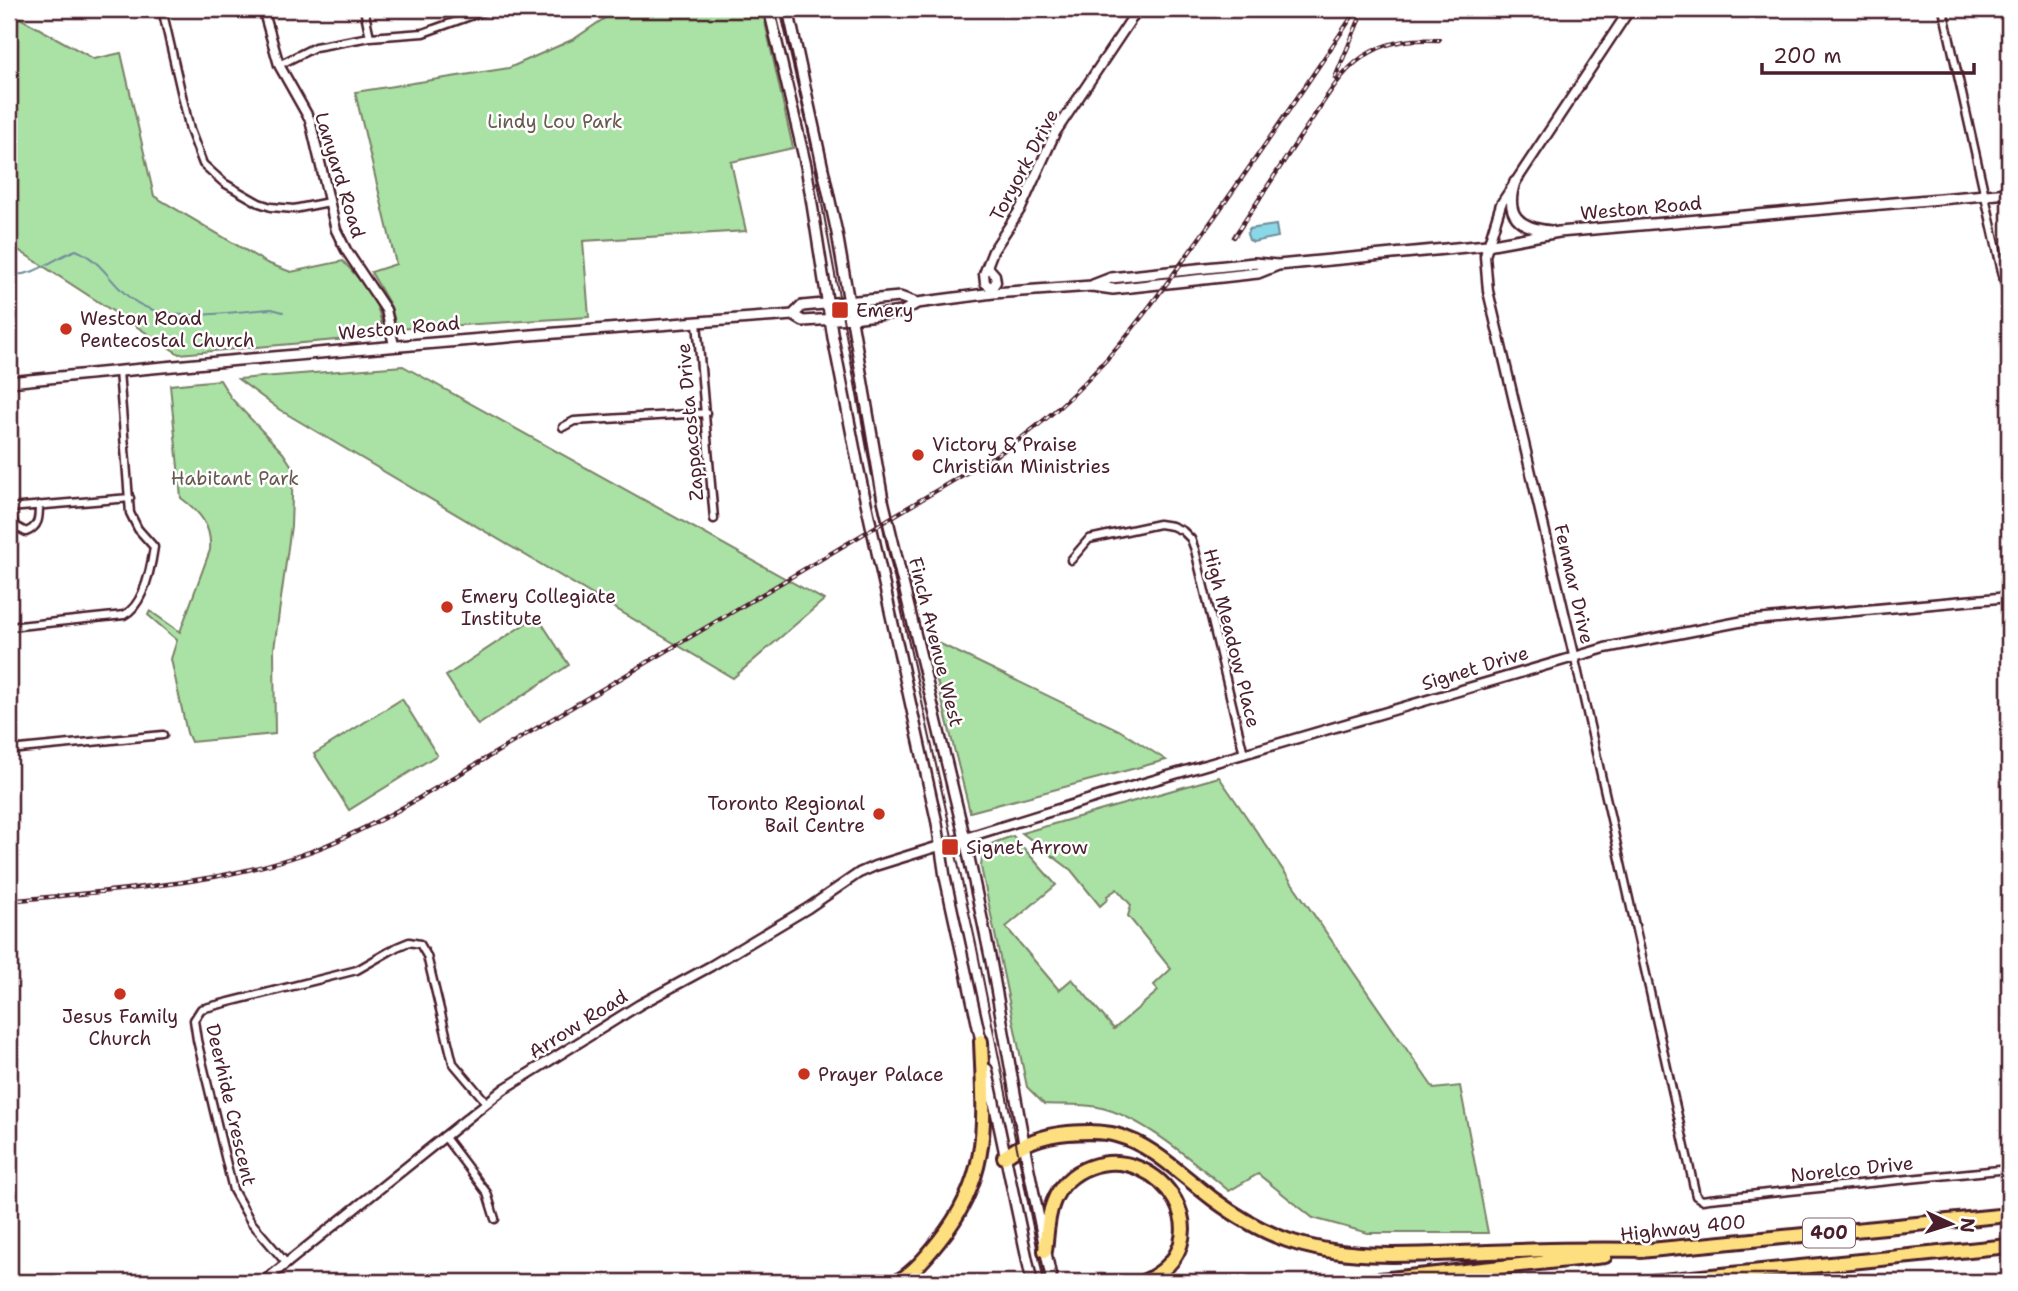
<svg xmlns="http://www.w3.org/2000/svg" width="2018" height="1291" font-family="'Shantell Sans',sans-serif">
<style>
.green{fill:#aae1a4;stroke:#7a8068;stroke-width:2}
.water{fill:#8ad8e7;stroke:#708e9c;stroke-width:2}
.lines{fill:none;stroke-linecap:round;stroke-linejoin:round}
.stream{stroke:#708e9c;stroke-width:2}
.minor-casing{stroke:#4a1f2b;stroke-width:11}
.tertiary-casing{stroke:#4a1f2b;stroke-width:13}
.secondary-casing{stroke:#4a1f2b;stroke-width:14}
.motorway-casing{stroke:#4a1f2b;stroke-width:18}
.minor{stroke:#fff;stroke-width:6}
.tertiary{stroke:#fff;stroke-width:8}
.secondary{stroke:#fff;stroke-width:9}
.motorway{stroke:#fedf80;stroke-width:12}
.tram{stroke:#4a1f2b;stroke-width:2}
.rail-casing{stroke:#4a1f2b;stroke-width:4.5}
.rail{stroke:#fff;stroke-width:2;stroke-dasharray:5;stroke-linecap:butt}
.poi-dot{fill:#c8321e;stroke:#fff;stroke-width:2.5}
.labels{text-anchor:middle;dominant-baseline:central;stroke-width:5;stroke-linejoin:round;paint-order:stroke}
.shield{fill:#fff;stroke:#80626b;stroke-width:2}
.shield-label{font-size:18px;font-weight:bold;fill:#4a1f2b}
.park-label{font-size:19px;fill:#67594f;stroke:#fff}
.street-label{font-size:19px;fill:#4a1f2b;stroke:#fff}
.poi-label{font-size:19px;fill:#4a1f2b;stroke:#fff;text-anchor:start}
</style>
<rect width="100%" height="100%" fill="#fff"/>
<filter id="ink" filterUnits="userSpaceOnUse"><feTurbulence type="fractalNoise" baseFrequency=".0143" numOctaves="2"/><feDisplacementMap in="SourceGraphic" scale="14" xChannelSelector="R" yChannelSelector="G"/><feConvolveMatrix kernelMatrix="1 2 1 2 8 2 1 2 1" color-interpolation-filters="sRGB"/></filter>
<g filter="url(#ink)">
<path class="green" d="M 618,9 L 762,9 L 793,148 L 731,162 L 746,231 L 583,241 L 589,317 L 397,329 L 391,307 L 371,272 L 396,264 L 355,92 L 509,68 L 574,39 Z
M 9,12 L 94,59 L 121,53 L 154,196 L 267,263 L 291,272 L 343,261 C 361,281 386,306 381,336 L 179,354 L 9,244 Z
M 403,366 L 824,600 L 733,678 L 280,410 L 238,379 Z
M 220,380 L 231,398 L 283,453 L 293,468 L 291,526 L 274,649 L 275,734 L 191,742 L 187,733 L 171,659 L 177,640 L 148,615 L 150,611 L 180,632 L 210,550 C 212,526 200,512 181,498 L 170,385 Z
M 537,616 L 569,665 L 478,725 L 446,676 Z
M 926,637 L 1119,730 L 1166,760 L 970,812 Z
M 402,699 L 437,755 L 349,810 L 314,754 Z
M 1219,777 L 1434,1089 L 1460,1086 L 1488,1233 L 1368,1233 L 1313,1218 L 1258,1174 L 1229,1191 C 1194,1162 1142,1116 1098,1107 C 1081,1104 1061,1105 1044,1104 L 1027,1087 L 981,867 C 982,842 992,844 1013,836 L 1056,885 L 1006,927 L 1059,990 L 1072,979 L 1114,1029 L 1158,991 L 1154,985 L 1171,969 L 1128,916 L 1131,905 L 1117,889 L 1107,896 L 1108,899 L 1100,906 L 1071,870 L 1022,833 Z"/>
<path class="water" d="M 1276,225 L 1278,237 L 1253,242 L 1249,240 L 1247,234 L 1249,229 Z"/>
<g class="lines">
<path class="stream" d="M 9,274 C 35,278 53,258 76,250 C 103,261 111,285 133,300 C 168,326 231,311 272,309 L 283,312"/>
<defs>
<path id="minor" d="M 162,9 L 190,130 L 203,164 L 224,183 L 259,203 L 271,207 L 294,209 L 329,202
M 364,9 L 370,37
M 1943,9 L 2009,303
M 279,65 L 315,47 L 370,37 L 423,33 L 490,9
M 697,322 L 714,519
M 563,427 L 574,421 L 706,413
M 9,508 L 130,498
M 9,508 L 15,526 L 26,532 C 39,527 39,518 39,505
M 1071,560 L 1089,539 L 1159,524 L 1172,526 L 1183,531 L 1191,539 L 1195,550 L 1244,754
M 9,627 L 124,615 C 144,605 151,568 154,547 L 138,529 L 130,513 L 119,371
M 1574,655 L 1696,1196 L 1702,1200 L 1709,1199 L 2009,1169
M 9,750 L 163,735
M 444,1136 L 487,1193 L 495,1219
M 287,1264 L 251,1222 L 233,1190 L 197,1040 L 194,1020 L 201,1009 L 357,970 L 397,947 L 409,942 L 420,944 L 427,956 L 453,1063 L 486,1102"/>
<path id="tertiary" d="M 263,9 L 279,65 L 310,120 L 336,230 L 346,250 L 386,310 L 394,345
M 988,267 L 995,275 L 996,282 L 992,288 L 985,283 L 984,274 L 993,251 L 1021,208 L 1055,133 L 1138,9
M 1574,655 L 1488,291 L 1485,256 L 1501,204 L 1630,9
M 263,1282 L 504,1089 L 639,1005 L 711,966 L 808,908 L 859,873 L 875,866 L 1110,793 L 1605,648 L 1744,621 L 2009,597"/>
<path id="secondary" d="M 769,9 L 806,166 L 833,338 L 859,471 L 937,823 L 945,877 L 982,1045
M 788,9 L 837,233 L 883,500 L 965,839 L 991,961 L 1028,1165 L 1052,1282
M 1515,182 C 1504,215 1519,228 1551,231
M 1093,285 L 1111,278 L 1254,263 L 1278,265 L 1487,245 L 1559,232 L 2009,193
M 793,315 L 802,306 L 900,297 L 917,303
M 9,382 C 270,356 531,334 793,315 L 803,321 L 852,318 L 902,312 L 917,303 L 993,293 L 1092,286 L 1113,289 L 1258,273 L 1278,265
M 987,1069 L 1032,1282"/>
<path id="motorway" d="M 1004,1157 C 1022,1143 1046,1135 1068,1133 C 1084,1132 1101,1131 1116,1135 C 1154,1145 1182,1176 1213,1199 C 1236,1216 1261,1231 1287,1240 C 1350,1262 1422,1254 1488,1252 C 1542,1250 1595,1249 1648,1250
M 1045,1251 C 1047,1235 1047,1218 1053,1203 C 1059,1186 1073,1173 1090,1167 C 1161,1141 1228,1244 1143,1282
M 1640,1251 L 2009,1215
M 897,1282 C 914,1272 927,1256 939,1241 C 992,1175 984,1120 981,1041
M 1361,1282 L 1605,1256
M 1652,1282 L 2009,1246"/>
</defs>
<use href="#minor" class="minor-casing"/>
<use href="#tertiary" class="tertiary-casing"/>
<use href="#secondary" class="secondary-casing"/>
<use href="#motorway" class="motorway-casing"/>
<use href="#minor" class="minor"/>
<use href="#tertiary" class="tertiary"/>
<use href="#secondary" class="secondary"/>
<use href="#motorway" class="motorway"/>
<path class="tram" d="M 780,9 L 810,139 L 874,487 L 976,944 L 1044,1282"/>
<defs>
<path id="rail" d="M 1335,78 L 1359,20
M 1234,237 C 1259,200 1283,162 1308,125 C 1326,99 1342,67 1371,52 C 1392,40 1415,39 1439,40
M 9,901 C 110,890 216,886 312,851 C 354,835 393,814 431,791 L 1003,451 C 1092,391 1142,318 1203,233 C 1256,159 1307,84 1357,9"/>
</defs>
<use href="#rail" class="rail-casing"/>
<use href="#rail" class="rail"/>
</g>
</g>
<g class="poi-dot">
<rect x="831" y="301" width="18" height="18" rx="3.5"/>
<circle cx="66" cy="329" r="7"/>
<circle cx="918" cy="455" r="7"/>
<circle cx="447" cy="607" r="7"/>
<circle cx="879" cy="814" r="7"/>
<rect x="941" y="838" width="18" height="18" rx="3.5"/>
<circle cx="120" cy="994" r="7"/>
<circle cx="804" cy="1074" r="7"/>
</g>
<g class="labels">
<rect class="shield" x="1803" y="1218.5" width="52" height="29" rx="5"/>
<g class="shield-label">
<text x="1829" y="1233">400</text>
</g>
<g class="park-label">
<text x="555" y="121">Lindy Lou Park</text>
<text x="235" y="478">Habitant Park</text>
</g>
<g class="street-label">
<text transform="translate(1024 165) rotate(-62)">Toryork Drive</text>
<text transform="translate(340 175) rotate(73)">Lanyard Road</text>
<text transform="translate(1641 208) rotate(-5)">Weston Road</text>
<text transform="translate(399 328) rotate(-5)">Weston Road</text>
<text transform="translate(690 422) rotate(-95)">Zappacosta Drive</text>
<text transform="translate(1574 584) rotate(77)">Fenmar Drive</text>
<text transform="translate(1232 638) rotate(76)">High Meadow Place</text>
<text transform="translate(936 642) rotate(76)">Finch Avenue West</text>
<text transform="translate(1475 668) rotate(-17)">Signet Drive</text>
<text transform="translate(578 1024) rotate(-32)">Arrow Road</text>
<text transform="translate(231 1105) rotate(77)">Deerhide Crescent</text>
<text transform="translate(1852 1169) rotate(-6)">Norelco Drive</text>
<text transform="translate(1683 1228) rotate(-6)">Highway 400</text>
</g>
<g class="poi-label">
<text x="856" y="310">Emery</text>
<text x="80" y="318">Weston Road<tspan x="80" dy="22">Pentecostal Church</tspan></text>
<text x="932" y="444">Victory &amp; Praise<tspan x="932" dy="22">Christian Ministries</tspan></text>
<text x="461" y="596">Emery Collegiate<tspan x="461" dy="22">Institute</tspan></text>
<text x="865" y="803" text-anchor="end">Toronto Regional<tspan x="865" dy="22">Bail Centre</tspan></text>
<text x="966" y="847">Signet Arrow</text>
<text x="120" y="1016" text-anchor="middle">Jesus Family<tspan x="120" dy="22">Church</tspan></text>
<text x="818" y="1074">Prayer Palace</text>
</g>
</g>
<rect width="2018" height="1291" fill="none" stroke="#fff" stroke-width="35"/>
<rect x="18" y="18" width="1983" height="1256" fill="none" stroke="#4a1f2b" stroke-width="2.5" filter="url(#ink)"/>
<g transform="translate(1951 1224) rotate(94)" stroke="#ffffff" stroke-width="5" paint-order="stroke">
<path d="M0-5L12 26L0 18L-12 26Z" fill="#4a1f2b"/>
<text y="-10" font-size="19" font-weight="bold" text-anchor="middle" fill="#4a1f2b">N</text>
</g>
<path d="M1762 63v10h212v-10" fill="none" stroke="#4a1f2b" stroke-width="3.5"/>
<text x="1773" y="63" font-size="21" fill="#4a1f2b" stroke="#ffffff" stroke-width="5" paint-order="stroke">200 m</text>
</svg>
